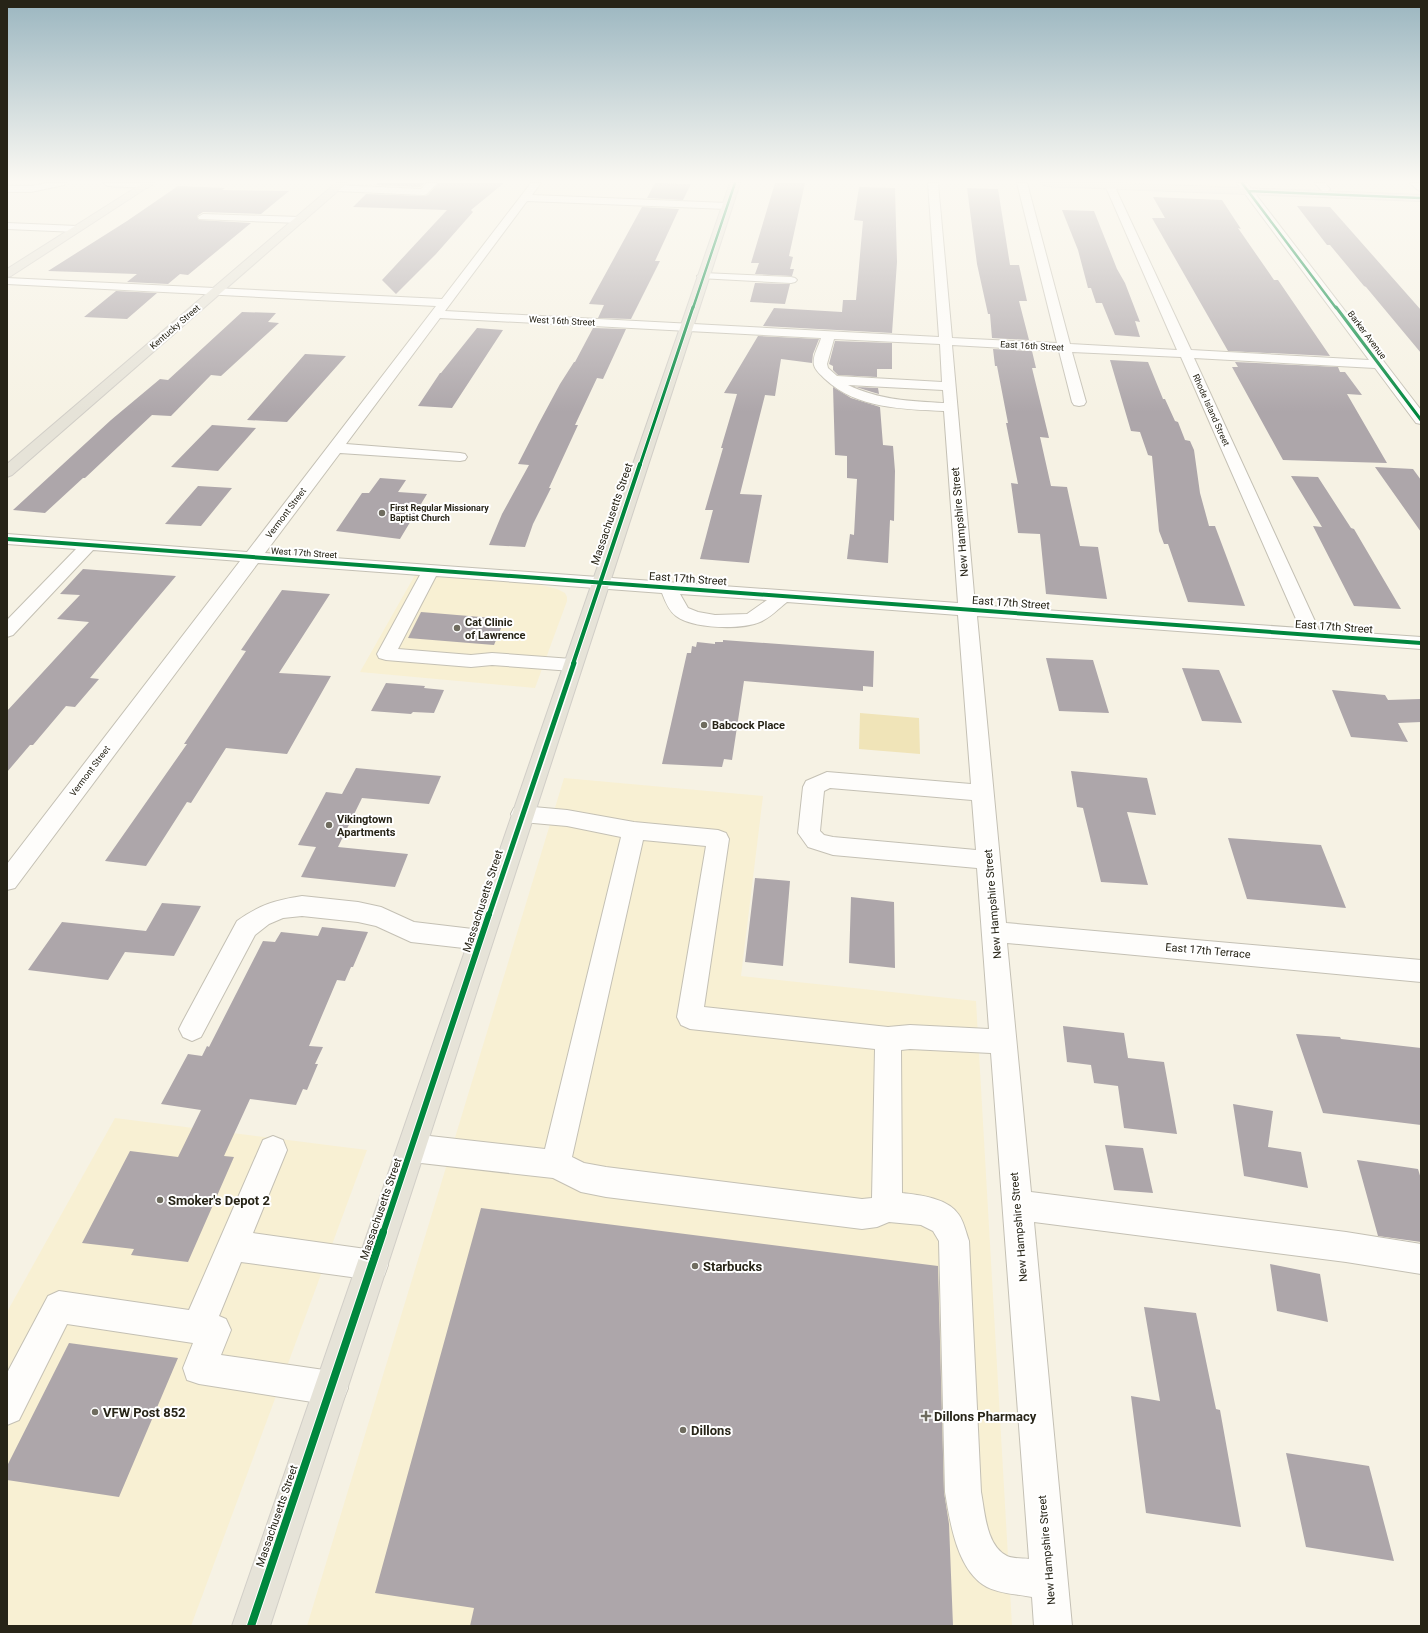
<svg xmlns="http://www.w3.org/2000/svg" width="1428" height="1633" font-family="Roboto,sans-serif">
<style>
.built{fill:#f8f0d3}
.green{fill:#f0e4b8}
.building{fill:#ada6aa}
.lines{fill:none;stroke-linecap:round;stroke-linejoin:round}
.minor-casing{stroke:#c4c0b4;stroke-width:2}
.major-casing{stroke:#d1cec7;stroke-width:2}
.minor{fill:#fefdfb;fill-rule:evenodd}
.major{fill:#e6e3d8;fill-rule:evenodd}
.cycleway-far5-casing{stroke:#fff;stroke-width:3.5}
.cycleway-far4-casing{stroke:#fff;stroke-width:4.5}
.cycleway-far3-casing{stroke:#fff;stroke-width:6}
.cycleway-far2-casing{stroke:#fff;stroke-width:8}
.cycleway-far1-casing{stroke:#fff;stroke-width:8}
.cycleway-casing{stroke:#fff;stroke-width:10}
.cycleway-far5{stroke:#00873e;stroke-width:2.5}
.cycleway-far4{stroke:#00873e;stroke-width:3}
.cycleway-far3{stroke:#00873e;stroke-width:4}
.cycleway-far2{stroke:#00873e;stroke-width:5}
.cycleway-far1{stroke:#00873e;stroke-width:6}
.cycleway{stroke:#00873e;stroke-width:8}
.poi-dot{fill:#6f6c5f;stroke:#fff;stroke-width:1.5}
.labels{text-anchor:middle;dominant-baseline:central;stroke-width:4;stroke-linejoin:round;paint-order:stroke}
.far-street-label{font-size:9px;fill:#272417;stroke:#fff}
.far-poi-label{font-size:9px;font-weight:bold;fill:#272417;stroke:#fff;text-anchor:start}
.street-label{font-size:11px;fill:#272417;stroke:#fff}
.poi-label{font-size:11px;font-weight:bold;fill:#272417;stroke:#fff;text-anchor:start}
.near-poi-label{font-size:13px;font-weight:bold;fill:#272417;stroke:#fff;text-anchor:start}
</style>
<rect width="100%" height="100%" fill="#f6f2e4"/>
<path class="built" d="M 1116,183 L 1232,183 L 1233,184 L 1231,186 L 1221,187 Z
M 415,575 L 537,584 L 557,589 L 565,593 L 567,597 L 567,601 L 535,688 L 360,672 Z
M 564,778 L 763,796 L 741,976 L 976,1001 L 1012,1626 L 307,1626 Z
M 115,1118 L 367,1150 L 191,1626 L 7,1626 L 7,1312 Z"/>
<path class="green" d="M 860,713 L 919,718 L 920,754 L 859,749 Z"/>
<path class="building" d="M 377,183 L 425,183 L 420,187 L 375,185 Z
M 438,183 L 504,183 L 471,210 L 473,212 L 436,254 L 396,294 L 382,280 L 447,210 L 353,207 L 366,194 L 424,196 L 428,195 Z
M 655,183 L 659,183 L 691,184 L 683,200 L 647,198 Z
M 775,183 L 805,183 L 789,256 L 793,257 L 790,269 L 794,269 L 792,276 L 755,274 L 759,263 L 751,263 Z
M 178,186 L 225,188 L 222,190 L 289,191 L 261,214 L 203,212 L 197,216 L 199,220 L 251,223 L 188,275 L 180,274 L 168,284 L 127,282 L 137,274 L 48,271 L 127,221 Z
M 859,187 L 895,188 L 897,262 L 892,333 L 763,326 L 774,308 L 842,312 L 843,300 L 856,300 L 863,221 L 854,220 Z
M 967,188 L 998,189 L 1010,265 L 1019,265 L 1027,301 L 1019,301 L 1029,340 L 992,338 L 990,314 L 988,314 L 977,264 Z
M 1153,197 L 1222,200 L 1241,229 L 1238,228 L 1274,280 L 1278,280 L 1330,356 L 1228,351 L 1152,218 L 1165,218 Z
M 1297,206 L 1330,207 L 1421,310 L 1421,353 L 1366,287 L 1364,286 L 1330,245 L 1327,245 Z
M 642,207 L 679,209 L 655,261 L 660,261 L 631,319 L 598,318 L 604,305 L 589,304 Z
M 1062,210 L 1094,211 L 1117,269 L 1125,283 L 1140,322 L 1135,321 L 1140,337 L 1115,335 L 1102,303 L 1096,303 L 1091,288 L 1088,288 L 1078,250 Z
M 755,283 L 790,284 L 785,304 L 750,302 Z
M 116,291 L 157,293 L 127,319 L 84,317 Z
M 242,312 L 276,313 L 268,322 L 279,323 L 221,376 L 211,375 L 171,416 L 152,415 L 85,478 L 83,478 L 45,513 L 13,510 L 111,420 L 160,379 L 168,380 Z
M 477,328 L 503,330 L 452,408 L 418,406 L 440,373 L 441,373 Z
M 593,328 L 626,329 L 603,379 L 597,378 L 575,425 L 578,425 L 549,488 L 551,488 L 533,524 L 525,547 L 489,545 L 502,514 L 529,465 L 518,464 L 539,423 L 560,384 L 574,362 L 575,362 Z
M 758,336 L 819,339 L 813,354 L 812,363 L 781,359 L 775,396 L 765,395 L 740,494 L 762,495 L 749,563 L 700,559 L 713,510 L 705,510 L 723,448 L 721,448 L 737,394 L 724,393 Z
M 835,341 L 892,343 L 892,369 L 877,369 L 877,377 L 838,375 L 833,370 L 833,366 L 829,364 Z
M 993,349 L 1032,351 L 1036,368 L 1032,368 L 1049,438 L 1040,437 L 1051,486 L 1067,487 L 1080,546 L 1098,547 L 1107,599 L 1046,594 L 1040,534 L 1018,533 L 1011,483 L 1018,484 L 1006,423 L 1008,423 L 997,366 L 995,366 Z
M 305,354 L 346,356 L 287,422 L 247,420 Z
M 1110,360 L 1148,362 L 1163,399 L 1165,399 L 1175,421 L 1178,422 L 1185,440 L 1190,441 L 1194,450 L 1200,493 L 1209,526 L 1215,526 L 1245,606 L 1188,602 L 1168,544 L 1164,544 L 1159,531 L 1152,456 L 1148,455 L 1140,432 L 1131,431 Z
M 1235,362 L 1338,367 L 1340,372 L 1345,372 L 1362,395 L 1347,394 L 1387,463 L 1283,460 L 1232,367 L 1238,367 Z
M 833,387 L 851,398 L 880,407 L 883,445 L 893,446 L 895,471 L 894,521 L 890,520 L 888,563 L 847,559 L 850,534 L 854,535 L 857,479 L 847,478 L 847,456 L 835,455 Z
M 856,387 L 878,388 L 879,394 L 872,392 Z
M 212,425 L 256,428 L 218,471 L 171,467 Z
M 1375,467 L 1413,469 L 1421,480 L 1421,532 Z
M 1291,476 L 1318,477 L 1351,528 L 1354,529 L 1401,609 L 1354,606 L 1313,526 L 1322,527 Z
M 380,478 L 406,480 L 398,492 L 427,494 L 400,539 L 336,531 L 362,493 L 369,493 Z
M 198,486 L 232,488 L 201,526 L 165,524 Z
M 83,569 L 176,576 L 90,678 L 99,679 L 75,707 L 66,706 L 33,745 L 30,745 L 7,772 L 7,711 L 89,622 L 57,619 L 80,595 L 60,594 Z
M 282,590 L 330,594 L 279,673 L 331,676 L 287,754 L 226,748 L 191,803 L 187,802 L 146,866 L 105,861 L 187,744 L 184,744 L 246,651 L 241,650 Z
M 421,612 L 505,619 L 494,645 L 408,638 Z
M 723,640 L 874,651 L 873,687 L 863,686 L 863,691 L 744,681 L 732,760 L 724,759 L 722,767 L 662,764 L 687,653 L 691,653 L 692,646 L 696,647 L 697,642 L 715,644 L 715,642 L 723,642 Z
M 1046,658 L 1093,660 L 1109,713 L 1059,711 Z
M 1182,668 L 1219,670 L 1242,723 L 1202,721 Z
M 386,683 L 425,686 L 424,688 L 444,690 L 434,713 L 413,712 L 411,714 L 371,711 Z
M 1332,690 L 1385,695 L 1388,700 L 1421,699 L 1421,722 L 1398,723 L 1408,742 L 1351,737 Z
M 356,768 L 441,776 L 429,804 L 362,798 L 338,847 L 408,854 L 395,887 L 301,877 L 316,847 L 298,845 L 326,792 L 342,794 Z
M 1071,771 L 1147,778 L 1156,815 L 1127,812 L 1148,885 L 1101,882 L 1083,808 L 1077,807 Z
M 1228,838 L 1321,845 L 1346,908 L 1247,899 Z
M 755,878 L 790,881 L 783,966 L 745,962 Z
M 851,897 L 894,902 L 895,968 L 849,963 Z
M 162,903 L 201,906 L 174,956 L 125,952 L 108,980 L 28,970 L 62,922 L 146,931 Z
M 322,927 L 368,932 L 353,967 L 351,967 L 345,981 L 337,980 L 309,1046 L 323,1047 L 315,1064 L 318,1064 L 307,1090 L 303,1089 L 296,1105 L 250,1099 L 224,1156 L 234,1157 L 188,1262 L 131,1255 L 134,1249 L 82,1243 L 130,1151 L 178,1157 L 201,1110 L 161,1104 L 188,1054 L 202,1056 L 207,1046 L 209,1047 L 263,941 L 275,942 L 281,932 L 318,936 Z
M 1063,1026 L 1124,1033 L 1128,1058 L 1164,1062 L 1177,1134 L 1124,1128 L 1118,1086 L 1094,1083 L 1091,1065 L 1067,1062 Z
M 1296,1034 L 1340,1037 L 1341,1039 L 1421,1048 L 1421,1125 L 1323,1113 Z
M 1233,1104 L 1273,1111 L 1268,1147 L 1301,1152 L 1308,1188 L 1244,1176 Z
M 1105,1145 L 1143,1148 L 1153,1193 L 1114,1190 Z
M 1357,1160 L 1418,1169 L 1421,1179 L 1421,1242 L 1378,1236 Z
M 481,1208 L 938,1266 L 944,1492 L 949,1524 L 953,1626 L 470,1626 L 474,1608 L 375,1593 Z
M 1270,1264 L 1320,1274 L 1328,1322 L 1277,1311 Z
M 1144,1307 L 1196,1313 L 1216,1409 L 1220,1410 L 1241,1527 L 1146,1513 L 1131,1396 L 1160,1401 Z
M 69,1343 L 178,1358 L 119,1497 L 7,1480 L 7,1466 Z
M 1286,1453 L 1369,1466 L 1394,1561 L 1306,1547 Z"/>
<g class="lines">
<defs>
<path id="minor" d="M 47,183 L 66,183 L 64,185 L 31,192 L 7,192 L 7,186 L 31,186 Z
M 103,183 L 150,183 L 152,185 L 147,188 L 108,186 Z
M 427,183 L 437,183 L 427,194 L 424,195 L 336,191 L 331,188 L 336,185 L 421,189 Z
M 531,183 L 541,183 L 532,195 L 727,203 L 732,206 L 727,209 L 527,201 L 445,311 L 939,337 L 928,183 L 938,183 L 952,338 L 1057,343 L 1017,183 L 1027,183 L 1070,344 L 1177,350 L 1105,185 L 1107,183 L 1113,183 L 1191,350 L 1369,360 L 1237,183 L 1247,183 L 1421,410 L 1421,424 L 1416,423 L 1375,368 L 1194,358 L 1319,630 L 1421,637 L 1421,649 L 977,616 L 1006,923 L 1421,960 L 1421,982 L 1007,943 L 1031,1192 L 1346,1232 L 1421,1244 L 1421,1274 L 1346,1262 L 1034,1222 L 1072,1626 L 1034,1626 L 1032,1597 C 1017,1594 1001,1594 987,1587 C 957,1571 950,1522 945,1492 L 939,1241 L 933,1231 L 921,1225 L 889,1222 L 877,1227 L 862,1229 L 606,1197 L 581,1192 L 553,1178 L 412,1162 L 402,1158 L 398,1148 L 402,1138 L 412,1134 L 545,1149 L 621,837 L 567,826 L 522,822 L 514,820 L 511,814 L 514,808 L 522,806 L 567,810 L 634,822 L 718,830 L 726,833 L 729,839 L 704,1007 L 888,1027 L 910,1025 L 989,1029 L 977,868 L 833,855 L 808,847 L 798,833 L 803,787 L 806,781 L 827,772 L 971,784 L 958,615 L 787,602 C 778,609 770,618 760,622 C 741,630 693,629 676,616 C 669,611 665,601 662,593 L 436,576 L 398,649 L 471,655 L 492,653 L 572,659 L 579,661 L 581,665 L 579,669 L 572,671 L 492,665 L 471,667 L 386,660 L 379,658 L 377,654 L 420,575 L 258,563 L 15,888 L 7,890 L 7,864 L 240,561 L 93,550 L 13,635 L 7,637 L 7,620 L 76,549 L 7,544 L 7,534 L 247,552 L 436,306 L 7,284 L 7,278 L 442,299 ZM 440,318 L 821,338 C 819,346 812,356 814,365 C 815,370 821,375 825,379 C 857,409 903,409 944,411 L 958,603 L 265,553 L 340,453 L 460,461 L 465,460 L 467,457 L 465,454 L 460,453 L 346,444 ZM 834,339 L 940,344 L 942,382 L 837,376 L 828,368 L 827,364 ZM 952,345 L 1059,351 L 1072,402 L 1074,405 L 1079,406 L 1084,405 L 1086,402 L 1072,352 L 1181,357 L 1300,628 L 975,605 ZM 848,385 L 943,390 L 944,403 C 910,401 879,400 848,385 ZM 680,594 L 767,600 L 747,614 L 715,615 L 698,612 L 688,608 ZM 830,788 L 972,800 L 976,850 L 833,837 L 824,835 L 820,831 L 824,791 ZM 643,840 L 706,846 L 677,1017 L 681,1025 L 690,1029 L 875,1049 L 872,1198 L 862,1199 L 606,1167 L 584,1163 L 572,1157 ZM 910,1049 L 991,1053 L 1029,1559 C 1023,1558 1013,1559 1007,1556 C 986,1546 985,1512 981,1492 L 969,1241 C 966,1233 964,1222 959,1215 C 948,1198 920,1195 902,1193 L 901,1050 Z
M 1315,183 L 1325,183 L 1330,189 L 1328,191 L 1322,191 Z
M 1410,183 L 1421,183 L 1421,191 L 1418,190 Z
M 203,214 L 300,217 L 305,220 L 300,223 L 199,219 L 198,217 Z
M 7,223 L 77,226 L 82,229 L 77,232 L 7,229 Z
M 703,273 L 791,277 L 795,278 L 797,280 L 795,282 L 791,283 L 699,278 L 697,276 Z
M 302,896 L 358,902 L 381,907 L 414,922 L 481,930 L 490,933 L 493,940 L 490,947 L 481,950 L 411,942 L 376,926 L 358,922 L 302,916 L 283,918 L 269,924 L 255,935 L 201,1037 L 192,1041 L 183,1037 L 179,1029 L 183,1021 L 237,921 C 259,905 276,900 302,896 Z
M 273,1136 L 283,1140 L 287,1150 L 253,1233 L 373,1250 L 384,1254 L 388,1265 L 384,1276 L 373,1280 L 241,1262 L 219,1316 L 226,1319 L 231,1330 L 221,1355 L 331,1371 L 343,1376 L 348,1388 L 343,1400 L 331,1405 L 199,1384 L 187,1380 L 183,1368 L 193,1343 L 67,1324 L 19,1420 L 7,1425 L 7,1373 L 48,1296 L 59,1291 L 189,1310 L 263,1140 Z"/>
<path id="major" d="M 143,183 L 154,183 L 11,276 L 7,277 L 7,269 Z
M 336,183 L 347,183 L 12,475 L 7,477 L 7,464 Z
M 730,183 L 740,183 L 270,1626 L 232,1626 Z
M 1041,183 L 1114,183 L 1421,195 L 1421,201 L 1046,186 Z"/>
</defs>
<use href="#minor" class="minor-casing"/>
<use href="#major" class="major-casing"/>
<use href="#minor" class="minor"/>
<use href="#major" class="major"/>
<defs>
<path id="cycleway-far5" d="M 1242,183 L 1336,308
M 1248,191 L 1421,198
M 693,308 L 735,183"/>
<path id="cycleway-far4" d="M 1336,307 L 1421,420
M 640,465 L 693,307"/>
<path id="cycleway-far3" d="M 7,539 L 1421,643
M 573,664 L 640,464"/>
<path id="cycleway-far2" d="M 489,915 L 574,663"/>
<path id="cycleway-far1" d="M 383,1233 L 489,914"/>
<path id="cycleway" d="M 251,1626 L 383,1232"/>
</defs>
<use href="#cycleway-far5" class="cycleway-far5-casing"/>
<use href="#cycleway-far4" class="cycleway-far4-casing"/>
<use href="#cycleway-far3" class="cycleway-far3-casing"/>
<use href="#cycleway-far2" class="cycleway-far2-casing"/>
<use href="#cycleway-far1" class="cycleway-far1-casing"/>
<use href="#cycleway" class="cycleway-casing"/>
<use href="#cycleway-far5" class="cycleway-far5"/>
<use href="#cycleway-far4" class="cycleway-far4"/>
<use href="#cycleway-far3" class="cycleway-far3"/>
<use href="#cycleway-far2" class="cycleway-far2"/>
<use href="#cycleway-far1" class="cycleway-far1"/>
<use href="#cycleway" class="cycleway"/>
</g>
<linearGradient id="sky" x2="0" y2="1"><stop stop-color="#9bb6c0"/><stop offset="0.44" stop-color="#fbf9f3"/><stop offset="1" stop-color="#fbf9f3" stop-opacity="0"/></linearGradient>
<rect width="1428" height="412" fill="url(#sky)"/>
<g class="poi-dot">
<circle cx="382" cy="513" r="4"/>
<circle cx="457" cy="628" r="4"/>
<circle cx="704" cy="725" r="4"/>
<circle cx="329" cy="825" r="4"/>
<circle cx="160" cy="1200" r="4"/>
<circle cx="695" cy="1266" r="4"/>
<circle cx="95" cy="1412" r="4"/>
<path d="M924 1410h4v4h4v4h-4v4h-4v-4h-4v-4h4z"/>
<circle cx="683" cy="1430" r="4"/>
</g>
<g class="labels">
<g class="far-street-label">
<text transform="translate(562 321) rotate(3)">West 16th Street</text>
<text transform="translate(175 327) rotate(-41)">Kentucky Street</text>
<text transform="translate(1367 335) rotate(53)">Barker Avenue</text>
<text transform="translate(1032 346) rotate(3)">East 16th Street</text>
<text transform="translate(1211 410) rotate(66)">Rhode Island Street</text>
<text transform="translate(286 513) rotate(-53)">Vermont Street</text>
<text transform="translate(304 553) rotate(4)">West 17th Street</text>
<text transform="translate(90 771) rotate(-53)">Vermont Street</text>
</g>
<g class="far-poi-label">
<text x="390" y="508">First Regular Missionary<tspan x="390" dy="10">Baptist Church</tspan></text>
</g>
<g class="street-label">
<text transform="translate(612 514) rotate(-71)">Massachusetts Street</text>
<text transform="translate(960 522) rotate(-95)">New Hampshire Street</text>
<text transform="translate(688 579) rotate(4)">East 17th Street</text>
<text transform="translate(1011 603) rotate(4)">East 17th Street</text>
<text transform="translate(1334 627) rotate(4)">East 17th Street</text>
<text transform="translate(483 901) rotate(-72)">Massachusetts Street</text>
<text transform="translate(993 904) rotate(-95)">New Hampshire Street</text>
<text transform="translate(1208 951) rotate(5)">East 17th Terrace</text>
<text transform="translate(381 1209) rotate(-71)">Massachusetts Street</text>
<text transform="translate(1019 1227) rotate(-95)">New Hampshire Street</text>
<text transform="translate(277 1516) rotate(-71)">Massachusetts Street</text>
<text transform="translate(1047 1550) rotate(-95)">New Hampshire Street</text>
</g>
<g class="poi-label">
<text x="465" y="622">Cat Clinic<tspan x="465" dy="13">of Lawrence</tspan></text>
<text x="712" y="725">Babcock Place</text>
<text x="337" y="819">Vikingtown<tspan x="337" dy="13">Apartments</tspan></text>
</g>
<g class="near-poi-label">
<text x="168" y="1200">Smoker's Depot 2</text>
<text x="703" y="1266">Starbucks</text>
<text x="103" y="1412">VFW Post 852</text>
<text x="934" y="1416">Dillons Pharmacy</text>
<text x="691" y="1430">Dillons</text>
</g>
</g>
<rect width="1428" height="1633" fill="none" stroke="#272417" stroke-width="16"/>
</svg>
